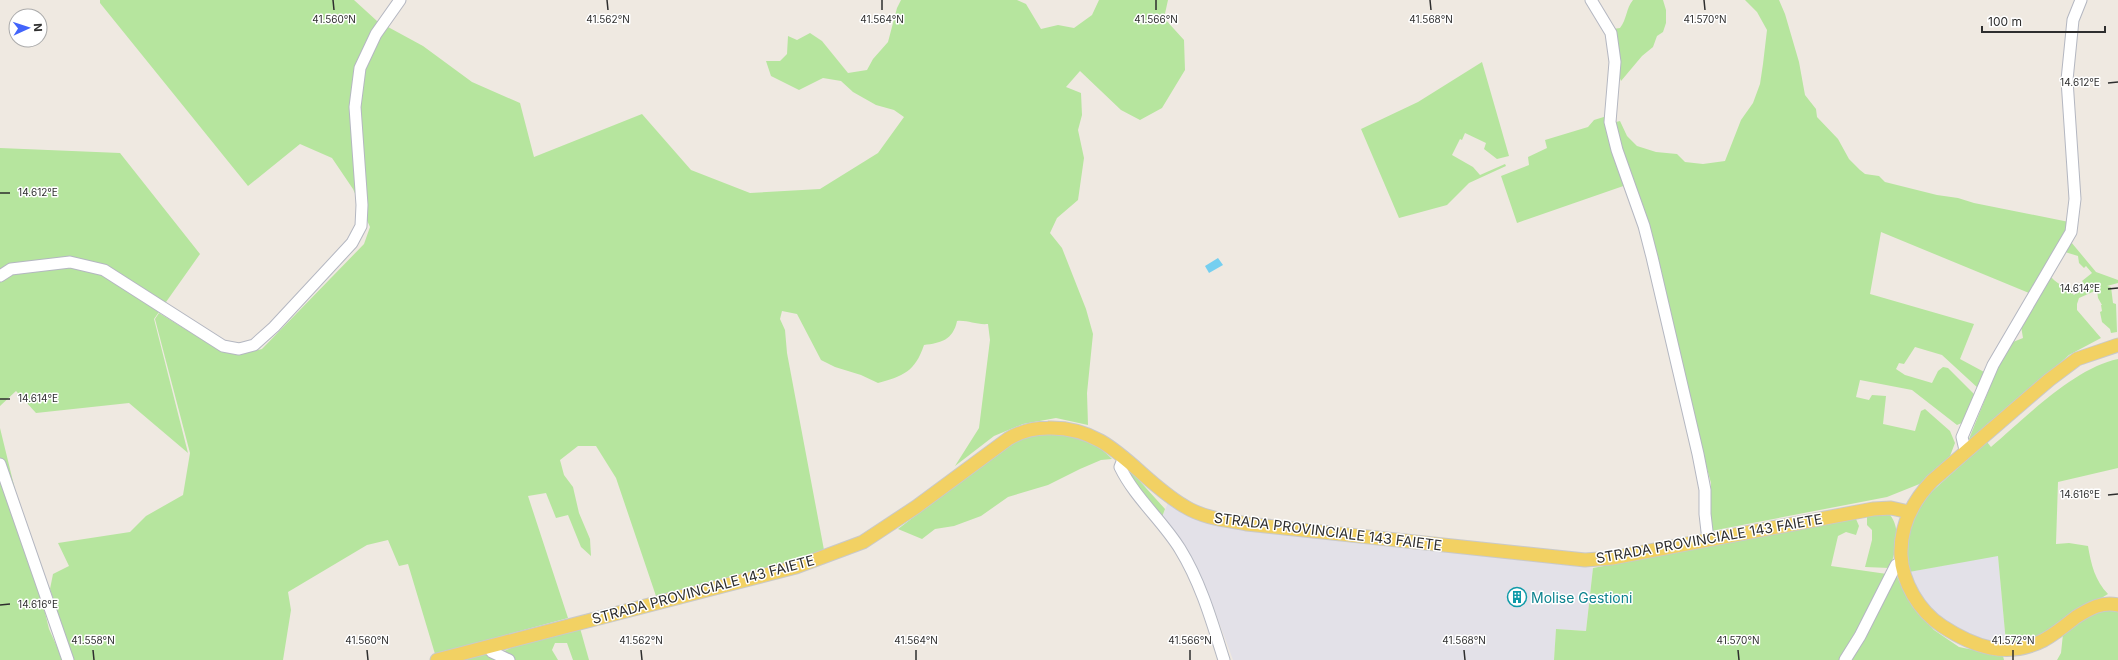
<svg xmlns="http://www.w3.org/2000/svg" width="2118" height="660" font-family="Inter,sans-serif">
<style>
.industrial{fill:#e3e1e8}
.green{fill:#b6e59e}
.water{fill:#75cff0}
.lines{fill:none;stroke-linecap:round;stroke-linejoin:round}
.minor-casing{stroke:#b4b7c1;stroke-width:13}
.major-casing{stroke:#c9c9c9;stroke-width:15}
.minor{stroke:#fff;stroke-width:11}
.major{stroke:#f2d163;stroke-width:13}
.ticks{fill:none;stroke:#2e2e2e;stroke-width:1.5}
.labels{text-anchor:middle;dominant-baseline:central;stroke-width:3;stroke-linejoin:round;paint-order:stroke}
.street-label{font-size:14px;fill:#2e2e2e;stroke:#fff}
.culture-label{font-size:14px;fill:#0d838f;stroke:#fff;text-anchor:start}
.ticks-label{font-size:10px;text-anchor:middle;fill:#2e2e2e;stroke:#fff;stroke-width:3;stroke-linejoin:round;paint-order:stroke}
</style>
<rect width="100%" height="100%" fill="#efe9e1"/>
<path class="industrial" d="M 1168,503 L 1192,518 L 1224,528 L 1593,568 L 1586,631 L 1556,629 L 1554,660 L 1233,660 L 1207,590 L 1183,543 L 1162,517 Z
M 1998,555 L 2006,643 L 1980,640 L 1940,619 L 1918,593 L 1909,572 Z"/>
<path class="green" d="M 100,0 L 354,0 L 377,21 L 423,46 L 472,82 L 520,103 L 534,157 L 642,114 L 691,170 L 750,193 L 820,189 L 878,153 L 904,117 L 894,110 L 876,105 L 853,92 L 841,81 L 823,78 L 799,90 L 771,76 L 766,61 L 780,61 L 787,54 L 788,36 L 797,40 L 810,33 L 822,41 L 848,73 L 867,70 L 873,59 L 888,42 L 897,8 L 901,0 L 1017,0 L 1026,4 L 1041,29 L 1058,25 L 1074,28 L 1092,15 L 1099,0 L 1168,0 L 1164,18 L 1184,40 L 1185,70 L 1162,108 L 1140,120 L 1121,110 L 1080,71 L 1066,87 L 1081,93 L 1082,115 L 1078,130 L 1084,158 L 1078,200 L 1057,218 L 1050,233 L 1062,248 L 1086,309 L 1093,334 L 1087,393 L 1088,425 L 1056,418 L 1023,424 L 994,436 L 955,466 L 979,428 L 990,340 L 988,324 C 976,325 968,320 957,321 C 953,340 941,343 924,345 C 915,372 903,376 878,383 L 861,375 L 835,367 L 821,360 L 797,314 L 782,311 L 780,319 L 785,330 L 787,353 L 824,550 L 810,557 L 656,596 L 616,478 L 596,446 L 578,446 L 560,460 L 564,475 L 573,487 L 579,513 L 590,539 L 591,556 L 581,547 L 568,515 L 556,518 L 546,493 L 528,496 L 568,618 L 435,654 L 408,564 L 399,566 L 388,540 L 367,545 L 288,592 L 291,610 L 283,660 L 72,660 L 50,589 L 53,574 L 69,566 L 58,543 L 130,532 L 146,516 L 183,495 L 190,453 L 155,319 L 159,313 L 221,351 L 238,355 L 262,349 L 364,244 L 370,227 L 353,189 L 332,158 L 300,144 L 248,186 L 100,3 Z
M 1633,0 L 1663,0 L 1666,10 L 1666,23 L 1663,32 L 1657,36 L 1653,47 L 1642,56 L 1621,81 L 1617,70 L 1613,29 L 1620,28 C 1627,19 1626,8 1633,0 Z
M 1745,0 L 1779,0 L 1785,14 L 1799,62 L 1805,95 L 1816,109 L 1817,117 L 1838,139 L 1849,159 L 1860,170 L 1865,174 L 1879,176 L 1885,182 L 1937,195 L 1958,198 L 1974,203 L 2069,222 L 2064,239 L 2029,293 L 1881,232 L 1870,294 L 1974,324 L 1960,359 L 1986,373 L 1979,389 L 1942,355 L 1915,347 L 1904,364 L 1899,363 L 1896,369 L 1905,375 L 1932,383 L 1938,371 L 1943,367 L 1948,368 L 1975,395 L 1964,422 L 1957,425 L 1912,390 L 1860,380 L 1856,397 L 1869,400 L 1872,395 L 1886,396 L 1883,424 L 1915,431 L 1921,411 L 1925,409 L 1950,431 L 1955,443 L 1950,456 L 1922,483 L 1887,497 L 1711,531 L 1711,483 L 1698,436 L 1653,239 L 1651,238 L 1632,183 L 1517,223 L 1501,176 L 1529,165 L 1528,157 L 1547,148 L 1545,140 L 1588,127 L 1594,120 L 1607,116 L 1616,122 L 1620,121 L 1627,136 L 1637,146 L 1656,152 L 1677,154 L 1685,162 L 1703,164 L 1725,161 L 1741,120 L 1753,103 L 1760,84 L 1763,64 L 1767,30 L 1757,12 Z
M 1482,62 L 1509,156 L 1497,159 L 1484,149 L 1486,143 L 1465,133 L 1462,140 L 1460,139 L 1452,155 L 1473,167 L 1480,175 L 1505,164 L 1506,166 L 1469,183 L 1447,205 L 1399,218 L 1361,129 L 1418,102 Z
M 0,148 L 120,153 L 200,254 L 154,319 L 188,453 L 129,403 L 36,413 L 16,391 L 0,406 Z
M 2071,242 L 2096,272 L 2118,280 L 2118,283 L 2107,286 L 2111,287 L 2113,303 L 2116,304 L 2117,332 L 2111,333 L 2110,329 L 2102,322 L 2100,312 L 2102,311 L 2101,305 L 2102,305 L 2098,298 L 2097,290 L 2079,298 L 2077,304 L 2077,310 L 2101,338 L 2069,355 L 1974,440 L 1969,439 L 2002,357 L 2013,342 L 2023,338 L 2021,326 L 2051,277 C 2059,286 2066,286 2074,295 L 2085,285 L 2082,281 L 2092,273 L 2086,266 L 2084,268 L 2079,263 L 2078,256 L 2065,252 Z
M 2118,359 L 2118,468 L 2058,482 L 2056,544 L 2069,543 L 2088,546 C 2091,564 2095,581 2108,594 L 2031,641 L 2006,643 L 1998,556 L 1909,572 C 1904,549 1907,523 1919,503 L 1987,442 L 1991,447 C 2025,418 2074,368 2118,359 Z
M 0,428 L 49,629 L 63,660 L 0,660 Z
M 1056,433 C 1080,438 1095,441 1112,459 L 1101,460 L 1080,469 L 1048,485 L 1008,497 L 981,516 L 954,526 L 935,529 L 922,539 L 898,529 L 1007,446 L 1028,436 Z
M 1127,467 L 1165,509 L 1162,517 L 1128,474 Z
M 1883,514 L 1890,515 C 1902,530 1895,552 1890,568 L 1865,567 L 1872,540 L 1872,530 L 1867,525 L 1867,517 Z
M 1856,519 L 1859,526 L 1856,535 L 1846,532 L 1838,536 L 1831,566 L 1887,574 L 1856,635 L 1839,660 L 1554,660 L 1556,629 L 1586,631 L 1593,568 Z
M 1896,575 L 1913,607 L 1934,630 L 1959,647 L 2003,656 L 2004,660 L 1852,660 Z
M 2105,610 L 2118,611 L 2118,660 L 2057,660 L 2061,653 L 2063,634 L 2092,612 Z
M 580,628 L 589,660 L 573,660 L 567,643 L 555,643 L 552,650 L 558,660 L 465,660 L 499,649 L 502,652 L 522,643 L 547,636 L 555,636 Z"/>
<path class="water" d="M 1218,258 L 1223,265 L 1209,273 L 1205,266 Z"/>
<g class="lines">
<defs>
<path id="minor" d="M 1591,0 L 1611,33 L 1615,62 L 1610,122 L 1617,150 L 1644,226 L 1652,257 L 1698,454 L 1705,490 L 1705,514 L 1708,540
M 0,276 L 11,269 L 70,262 L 104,270 L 223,346 L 239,349 L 254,345 L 274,327 L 352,243 L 361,226 L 362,205 L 355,107 L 360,68 L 376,34 L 400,0
M 1965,450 L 1962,437 L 1993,365 L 2071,232 L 2075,199 L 2067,80 L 2073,20 L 2081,0
M 1124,457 L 1120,467 C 1135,498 1162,520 1180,549 C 1201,583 1212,622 1224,660
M 0,464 L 68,660
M 488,647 L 492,652 L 509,660
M 1845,660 L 1860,636 L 1896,565 L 1902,563"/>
<path id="major" d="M 2118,345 L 2077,359 L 2049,380 L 1932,481 C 1912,502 1900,526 1901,555 C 1902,582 1919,611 1942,626 C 1974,647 2007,659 2044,640 C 2055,634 2066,625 2076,617 C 2089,609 2102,601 2118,605
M 437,660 L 796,567 L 863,542 L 916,507 L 1008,439 C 1021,431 1033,428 1048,428 C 1111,426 1135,477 1184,506 C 1203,518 1225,520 1247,524 L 1585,560 L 1612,558 L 1873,509 L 1891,508 L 1909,512"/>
</defs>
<use href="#minor" class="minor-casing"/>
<use href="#major" class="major-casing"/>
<use href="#minor" class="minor"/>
<use href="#major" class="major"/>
</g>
<path class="ticks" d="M 333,0 L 334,10M 607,0 L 608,10M 882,0 L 882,10M 1156,0 L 1156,10M 1430,0 L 1431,10M 1704,0 L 1705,10M 2108,83 L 2118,82M 0,193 L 10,193M 2108,289 L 2118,288M 0,399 L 10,399M 2108,495 L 2118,494M 0,605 L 10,604M 93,650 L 94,660M 367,650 L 368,660M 641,650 L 642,660M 916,650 L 916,660M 1190,650 L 1190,660M 1464,650 L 1465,660M 1738,650 L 1739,660M 2013,650 L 2013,660"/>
<defs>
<symbol id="building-ring" viewBox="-11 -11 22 22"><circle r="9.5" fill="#fff" stroke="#0f9aa8" stroke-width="1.5"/><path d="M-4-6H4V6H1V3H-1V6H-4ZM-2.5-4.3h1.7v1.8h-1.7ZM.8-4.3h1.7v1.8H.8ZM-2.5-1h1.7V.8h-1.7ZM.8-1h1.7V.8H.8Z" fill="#0f9aa8"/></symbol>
</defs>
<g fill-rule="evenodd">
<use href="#building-ring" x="1506" y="586" width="22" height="22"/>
</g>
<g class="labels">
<g class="street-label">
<text transform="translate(1328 531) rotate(7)">STRADA PROVINCIALE 143 FAIETE</text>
<text transform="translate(1709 538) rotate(-10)">STRADA PROVINCIALE 143 FAIETE</text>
<text transform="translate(703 589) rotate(-15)">STRADA PROVINCIALE 143 FAIETE</text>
</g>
<g class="culture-label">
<text x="1531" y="597">Molise Gestioni</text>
</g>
</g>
<g class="ticks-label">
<text x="334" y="23">41.560°N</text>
<text x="608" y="23">41.562°N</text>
<text x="882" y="23">41.564°N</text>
<text x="1156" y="23">41.566°N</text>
<text x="1431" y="23">41.568°N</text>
<text x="1705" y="23">41.570°N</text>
<text x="2080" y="86">14.612°E</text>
<text x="38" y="196">14.612°E</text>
<text x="2080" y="292">14.614°E</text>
<text x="38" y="402">14.614°E</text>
<text x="2080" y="498">14.616°E</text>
<text x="38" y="608">14.616°E</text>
<text x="93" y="644">41.558°N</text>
<text x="367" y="644">41.560°N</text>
<text x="641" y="644">41.562°N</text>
<text x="916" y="644">41.564°N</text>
<text x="1190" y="644">41.566°N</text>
<text x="1464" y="644">41.568°N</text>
<text x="1738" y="644">41.570°N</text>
<text x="2013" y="644">41.572°N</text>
</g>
<g transform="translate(28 28) rotate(87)"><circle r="19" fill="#ffffff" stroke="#ababab"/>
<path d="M0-3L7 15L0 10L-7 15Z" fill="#4264fb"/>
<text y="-6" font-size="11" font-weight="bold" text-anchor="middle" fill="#2e2e2e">N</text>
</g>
<path d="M1982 26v6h123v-6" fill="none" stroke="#2e2e2e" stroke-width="2"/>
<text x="1988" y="26" font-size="12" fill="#2e2e2e" stroke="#ffffff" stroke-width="3" paint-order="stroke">100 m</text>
</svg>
